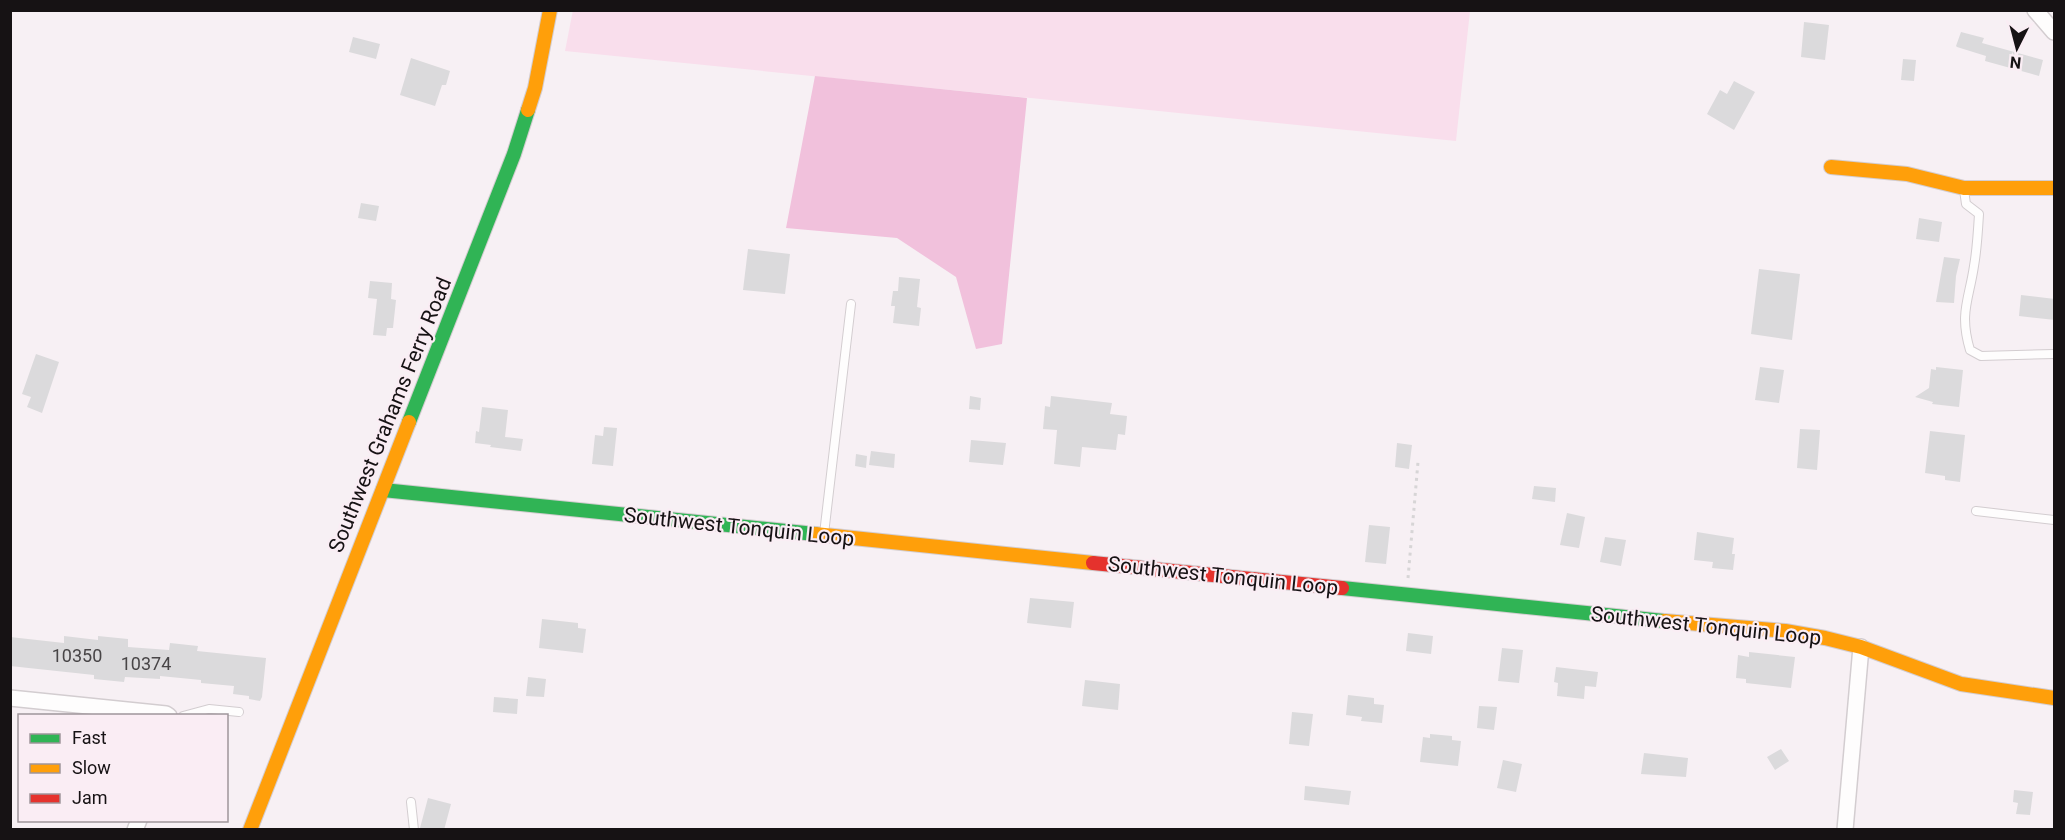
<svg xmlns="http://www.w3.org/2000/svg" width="2065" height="840" font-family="Roboto,sans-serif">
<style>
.green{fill:#f9deec}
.forest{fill:#f1c1dc}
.building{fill:#dbdadc}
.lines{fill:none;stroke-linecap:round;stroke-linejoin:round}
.lane-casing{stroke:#d3cdd0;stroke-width:10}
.street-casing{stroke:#d3cdd0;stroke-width:18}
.fast-casing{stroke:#d3cdd0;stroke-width:16}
.slow-casing{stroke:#d3cdd0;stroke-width:16}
.jam-casing{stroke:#d3cdd0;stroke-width:16}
.path{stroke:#d7d5d6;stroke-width:3;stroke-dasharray:3 4.5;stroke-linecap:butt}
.lane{stroke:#fefdfd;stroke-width:8}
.street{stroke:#fefdfd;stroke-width:15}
.fast{stroke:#30b455;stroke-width:14}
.slow{stroke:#ff9f0a;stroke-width:14}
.jam{stroke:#e5322d;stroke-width:14}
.labels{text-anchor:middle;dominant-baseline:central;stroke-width:4.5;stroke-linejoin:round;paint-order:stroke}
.number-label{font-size:18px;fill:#484547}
.street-label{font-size:21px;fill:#161214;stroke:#faedf4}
</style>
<rect width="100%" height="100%" fill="#f7f0f4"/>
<path class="green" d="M 573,10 L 1470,10 L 1470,11 L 1456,141 L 565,51 Z"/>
<path class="forest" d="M 815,76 L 1027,98 L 1002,344 L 976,349 L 956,277 L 897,238 L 786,228 Z"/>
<path class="building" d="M 1804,22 L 1829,25 L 1825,60 L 1801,57 Z
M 1961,32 L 1984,38 L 1982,43 L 2043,60 L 2039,76 L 1985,61 L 1986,56 L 1957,47 L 1956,46 Z
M 353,37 L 380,44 L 376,59 L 349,52 Z
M 411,58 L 450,71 L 446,85 L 442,85 L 435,106 L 400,95 Z
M 1903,59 L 1916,60 L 1914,81 L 1901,80 Z
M 1734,81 L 1755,92 L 1734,130 L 1707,114 L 1720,90 L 1727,94 Z
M 361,203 L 379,206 L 376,221 L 358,218 Z
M 1919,218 L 1942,222 L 1939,242 L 1916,239 Z
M 748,249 L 790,254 L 785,294 L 743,290 Z
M 1944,257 L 1960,259 L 1956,276 L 1954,303 L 1936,302 Z
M 1759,269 L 1800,274 L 1792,340 L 1751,334 Z
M 899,277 L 920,279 L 917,307 L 921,308 L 919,326 L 893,323 L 895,306 L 891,306 L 893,291 L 898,291 Z
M 370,281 L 392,283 L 391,299 L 396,300 L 393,328 L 387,328 L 386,336 L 373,335 L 377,299 L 368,298 Z
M 2021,295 L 2055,299 L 2055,320 L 2019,316 Z
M 36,354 L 59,362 L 42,413 L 27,407 L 31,397 L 22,394 Z
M 1760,367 L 1784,370 L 1779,403 L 1755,400 Z
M 1936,367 L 1963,370 L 1959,407 L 1932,404 L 1933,402 L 1915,397 L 1929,388 L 1931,369 L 1936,370 Z
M 970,396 L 981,398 L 980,410 L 969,409 Z
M 1051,396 L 1112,403 L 1110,414 L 1127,416 L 1125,435 L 1118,434 L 1116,450 L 1082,447 L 1080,467 L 1054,464 L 1057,430 L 1043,429 L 1045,406 L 1050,407 Z
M 482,407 L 508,410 L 505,437 L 523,439 L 521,451 L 490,447 L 491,445 L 475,443 L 476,431 L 479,432 Z
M 604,427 L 617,428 L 613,466 L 592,464 L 595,435 L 603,436 Z
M 1800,429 L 1820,430 L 1817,470 L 1797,468 Z
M 1930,431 L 1965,435 L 1960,482 L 1945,480 L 1945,476 L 1925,473 Z
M 971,440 L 1006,443 L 1003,465 L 969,462 Z
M 1397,443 L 1412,445 L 1409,469 L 1395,467 Z
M 871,451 L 895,454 L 894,468 L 869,465 Z
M 856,454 L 867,456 L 866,468 L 855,466 Z
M 1534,486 L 1556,488 L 1555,502 L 1532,499 Z
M 1567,513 L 1585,517 L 1579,548 L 1560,545 Z
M 1369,525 L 1390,527 L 1386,564 L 1365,562 Z
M 1697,532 L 1734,538 L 1732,554 L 1735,554 L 1733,570 L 1712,568 L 1713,562 L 1694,560 Z
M 1605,537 L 1626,540 L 1621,566 L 1600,562 Z
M 1030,598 L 1074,602 L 1071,628 L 1027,623 Z
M 542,619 L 578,623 L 578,628 L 586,629 L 583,653 L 539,648 Z
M 1408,633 L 1433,636 L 1431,654 L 1406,651 Z
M 64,636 L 98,640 L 98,636 L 128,639 L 128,647 L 169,650 L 170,643 L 198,646 L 197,651 L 266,658 L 262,697 L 260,701 L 249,699 L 249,696 L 233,694 L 234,686 L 201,683 L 201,680 L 160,676 L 160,679 L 125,677 L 124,682 L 94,679 L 94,675 L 10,666 L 10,637 L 64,643 Z
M 1502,648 L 1523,650 L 1519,683 L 1498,681 Z
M 1749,652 L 1795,657 L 1791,688 L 1746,683 L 1746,679 L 1736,678 L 1738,655 L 1749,657 Z
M 1556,667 L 1598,672 L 1596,687 L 1585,686 L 1584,699 L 1557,696 L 1558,683 L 1554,682 Z
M 528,677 L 546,679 L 544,697 L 526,696 Z
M 1085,680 L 1120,684 L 1118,710 L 1082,706 Z
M 1348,695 L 1374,698 L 1374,704 L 1384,705 L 1382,723 L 1361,721 L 1362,717 L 1346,715 Z
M 494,697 L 518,699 L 517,714 L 493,712 Z
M 1479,706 L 1497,707 L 1494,730 L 1477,728 Z
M 1292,712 L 1313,714 L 1309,746 L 1289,744 Z
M 1430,734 L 1452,736 L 1452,740 L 1461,741 L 1458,766 L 1420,762 L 1423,737 L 1430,738 Z
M 1781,749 L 1789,761 L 1775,770 L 1767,757 Z
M 1644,753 L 1688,758 L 1686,777 L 1641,774 Z
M 1503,760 L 1522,764 L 1516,792 L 1497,788 Z
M 1305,786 L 1351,791 L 1349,805 L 1304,800 Z
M 2014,790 L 2033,792 L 2030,815 L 2016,814 L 2018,803 L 2013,802 Z
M 428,798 L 451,804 L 444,830 L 420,828 Z"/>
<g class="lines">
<defs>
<path id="lane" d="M 1964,190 L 1966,204 L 1979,214 C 1978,231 1977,249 1974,266 C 1969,300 1959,313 1970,350 L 1981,356 L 2054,354
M 1976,511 L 2054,520
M 824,534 L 851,304
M 183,716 L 209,709 L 239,712
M 411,802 L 414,830"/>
<path id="street" d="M 2035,10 L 2054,32
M 10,698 L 166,714 L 169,716
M 135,830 L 139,820
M 1845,830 L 1861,647"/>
<path id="fast" d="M 409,422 L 514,154 L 528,110
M 383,490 L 815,534
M 1342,588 L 1664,621"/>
<path id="slow" d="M 528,110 L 535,88 L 550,10
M 1831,167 L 1907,174 L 1964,188 L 2054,188
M 815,534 L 1093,563
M 1664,621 L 1785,631 L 1825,638 L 1861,647 L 1961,684 L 2054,698
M 250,830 L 409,422"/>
<path id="jam" d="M 1093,563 L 1342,588"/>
</defs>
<use href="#lane" class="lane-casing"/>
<use href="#street" class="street-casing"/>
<use href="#fast" class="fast-casing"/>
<use href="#slow" class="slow-casing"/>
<use href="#jam" class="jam-casing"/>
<path class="path" d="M 1408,578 L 1418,462"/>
<use href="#lane" class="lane"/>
<use href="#street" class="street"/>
<use href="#fast" class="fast"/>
<use href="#slow" class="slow"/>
<use href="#jam" class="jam"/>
</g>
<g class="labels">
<g class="number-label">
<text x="77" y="655">10350</text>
<text x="146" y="663">10374</text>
</g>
<g class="street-label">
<text transform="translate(390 415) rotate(-68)">Southwest Grahams Ferry Road</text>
<text transform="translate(739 527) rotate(6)">Southwest Tonquin Loop</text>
<text transform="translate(1223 576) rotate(6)">Southwest Tonquin Loop</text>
<text transform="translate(1706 626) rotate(6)">Southwest Tonquin Loop</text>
</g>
</g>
<rect width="2065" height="840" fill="none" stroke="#161214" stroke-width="24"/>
<rect x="18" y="714" width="210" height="108" fill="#faedf4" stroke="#9f959a" stroke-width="1.5"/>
<rect x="30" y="734" width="30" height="9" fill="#30b455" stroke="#9f959a" stroke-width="1.5"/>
<text x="72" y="744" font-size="18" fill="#161214">Fast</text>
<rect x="30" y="764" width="30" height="9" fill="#ff9f0a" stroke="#9f959a" stroke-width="1.5"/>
<text x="72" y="774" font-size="18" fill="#161214">Slow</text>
<rect x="30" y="794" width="30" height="9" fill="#e5322d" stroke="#9f959a" stroke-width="1.5"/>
<text x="72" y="804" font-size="18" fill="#161214">Jam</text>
<g transform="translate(2017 48) rotate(186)" stroke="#faedf4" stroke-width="4.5" paint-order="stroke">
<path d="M0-4.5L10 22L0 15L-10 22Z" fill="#161214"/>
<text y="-9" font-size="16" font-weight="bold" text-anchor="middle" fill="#161214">N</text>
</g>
</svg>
